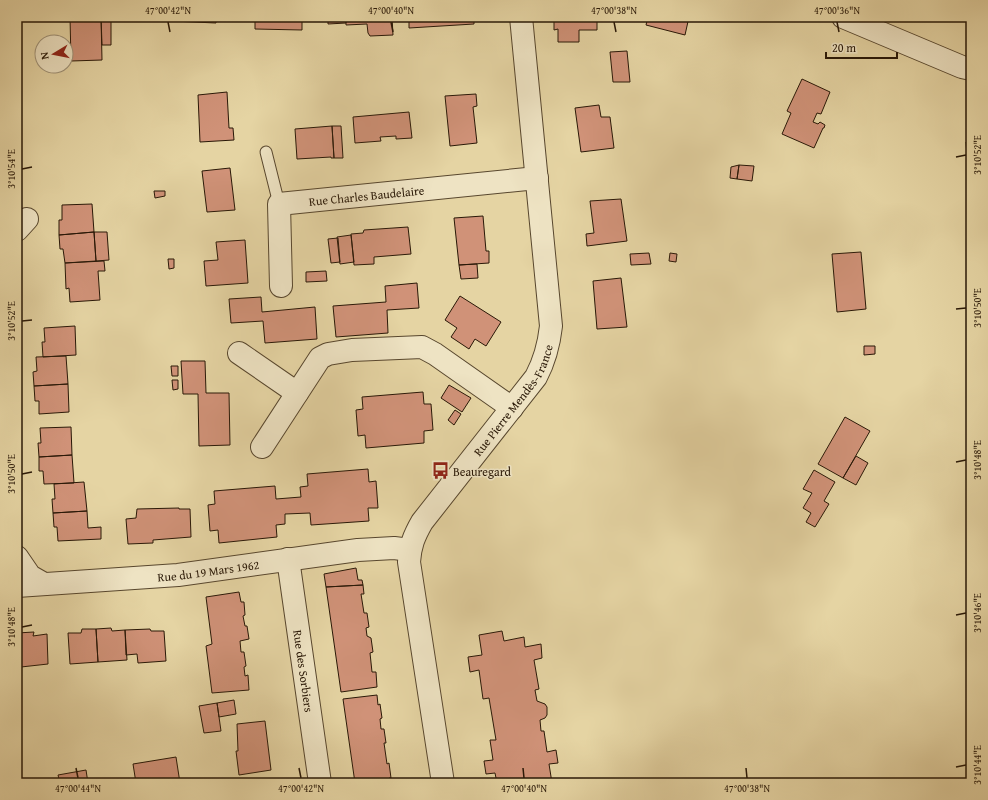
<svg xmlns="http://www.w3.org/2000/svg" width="988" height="800" font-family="'Gentium Book Plus',serif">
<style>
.building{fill:#d09278;stroke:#291807}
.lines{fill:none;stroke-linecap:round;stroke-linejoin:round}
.lane-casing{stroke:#58472e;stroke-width:13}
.street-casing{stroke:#58472e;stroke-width:24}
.lane{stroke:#eee3c3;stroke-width:11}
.street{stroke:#eee3c3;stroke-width:22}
.ticks{fill:none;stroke:#291807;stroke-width:1.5}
.labels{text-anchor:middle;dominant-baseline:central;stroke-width:3;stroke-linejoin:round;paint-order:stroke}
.street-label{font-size:12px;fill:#291807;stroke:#eee3c3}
.poi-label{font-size:12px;fill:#291807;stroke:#eee3c3;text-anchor:start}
.neatline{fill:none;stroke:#291807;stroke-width:1.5}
.ticks-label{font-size:10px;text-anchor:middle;fill:#291807}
</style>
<rect width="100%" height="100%" fill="#e5d4a3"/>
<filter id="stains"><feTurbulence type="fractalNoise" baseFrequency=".005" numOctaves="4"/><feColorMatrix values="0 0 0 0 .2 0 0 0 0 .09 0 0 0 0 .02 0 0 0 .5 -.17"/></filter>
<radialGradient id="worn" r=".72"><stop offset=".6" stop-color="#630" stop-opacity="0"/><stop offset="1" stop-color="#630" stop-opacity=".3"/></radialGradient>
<path class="building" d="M 70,17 L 101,17 L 102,60 L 71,61 Z
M 101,17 L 111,17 L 111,45 L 102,45 Z
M 172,17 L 216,17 L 216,23 L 172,21 Z
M 255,17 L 302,17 L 302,30 L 255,29 Z
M 328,17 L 346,17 L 346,23 L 328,24 Z
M 346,17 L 392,17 L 393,35 L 370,36 L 368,33 L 367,24 L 346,25 Z
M 409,17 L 474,17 L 474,24 L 409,28 Z
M 554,17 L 597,17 L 597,30 L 579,30 L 579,42 L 558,42 L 558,29 L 554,30 Z
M 648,17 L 689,17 L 685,35 L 646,25 Z
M 627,51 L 630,82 L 613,82 L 610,52 Z
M 802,79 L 830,92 L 821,114 L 817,113 L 813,122 L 818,124 L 820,122 L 825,125 L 824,128 L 823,128 L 814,148 L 782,134 L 791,113 L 787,111 Z
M 227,92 L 229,128 L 233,128 L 234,140 L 200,142 L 198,95 Z
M 476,94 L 477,106 L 473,107 L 477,143 L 450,146 L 445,96 Z
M 599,105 L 601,117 L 610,117 L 614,148 L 581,152 L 575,108 Z
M 409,112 L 412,138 L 396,139 L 396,136 L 380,137 L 381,141 L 355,143 L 353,117 Z
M 332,126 L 341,126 L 343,158 L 334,158 Z
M 332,126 L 334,158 L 331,158 L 331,157 L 297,159 L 295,129 Z
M 966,142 L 971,142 L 971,171 L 968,171 Z
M 739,165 L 737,179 L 730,178 L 731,167 Z
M 739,165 L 754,166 L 752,181 L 737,179 Z
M 230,168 L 235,210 L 207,212 L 202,171 Z
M 154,191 L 165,191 L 165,196 L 155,198 Z
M 621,199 L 627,241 L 587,246 L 586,234 L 594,233 L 590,201 Z
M 92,204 L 94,232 L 59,235 L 59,220 L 62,220 L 62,205 Z
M 483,216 L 486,251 L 489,251 L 489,263 L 459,265 L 454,218 Z
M 408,227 L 411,254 L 374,257 L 374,264 L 354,265 L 351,234 L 363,233 L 364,230 Z
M 94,232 L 107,232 L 109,260 L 96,261 Z
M 94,232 L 96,261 L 65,263 L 63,249 L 60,249 L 59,235 Z
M 351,235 L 354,262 L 340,264 L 337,237 Z
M 338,238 L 340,262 L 331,263 L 328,239 Z
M 245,240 L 248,283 L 206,286 L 204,261 L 218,260 L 216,242 Z
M 861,252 L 866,309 L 837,312 L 832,254 Z
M 649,253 L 651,264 L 631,265 L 630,254 Z
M 670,253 L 677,254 L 676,262 L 669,261 Z
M 168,259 L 174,259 L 174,268 L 169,269 Z
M 104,261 L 105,271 L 98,271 L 100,300 L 70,302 L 69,288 L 66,289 L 65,263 Z
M 477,264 L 478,278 L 461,279 L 459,265 Z
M 326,271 L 327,281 L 306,282 L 306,272 Z
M 621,278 L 627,327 L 597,329 L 593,281 Z
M 417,283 L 419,308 L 387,310 L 388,333 L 336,337 L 333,306 L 386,302 L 385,286 Z
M 460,296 L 501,322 L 486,346 L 475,339 L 469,349 L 451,337 L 457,328 L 445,320 Z
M 261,297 L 262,312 L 315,307 L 317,339 L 265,343 L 263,321 L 231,323 L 229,299 Z
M 968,304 L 971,304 L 971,353 L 970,354 Z
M 75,326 L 76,355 L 43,357 L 42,342 L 45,342 L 44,328 Z
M 864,346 L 875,346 L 875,354 L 864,355 Z
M 66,356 L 68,384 L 34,386 L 33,372 L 37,371 L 36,357 Z
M 181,361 L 205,361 L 206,393 L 229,393 L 230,445 L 199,446 L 198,394 L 183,394 Z
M 171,366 L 178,366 L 178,376 L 172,376 Z
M 172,380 L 178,380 L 178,389 L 173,390 Z
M 68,384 L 69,412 L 39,414 L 39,401 L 35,401 L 34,386 Z
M 449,385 L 471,398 L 462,412 L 441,398 Z
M 423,392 L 424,404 L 431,404 L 433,430 L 424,431 L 424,443 L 366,448 L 365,435 L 358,436 L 356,410 L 363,409 L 362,397 Z
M 455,410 L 461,414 L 454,425 L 448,420 Z
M 845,417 L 870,431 L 843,478 L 818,464 Z
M 71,427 L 72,455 L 39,457 L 38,443 L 41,443 L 40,428 Z
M 72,455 L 74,483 L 44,484 L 43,471 L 39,471 L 39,457 Z
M 856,456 L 868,463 L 856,485 L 843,478 Z
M 368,469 L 369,482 L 376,481 L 378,508 L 368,508 L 369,521 L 311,525 L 310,513 L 285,514 L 285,524 L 276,525 L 277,537 L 219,543 L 218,530 L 210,531 L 208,505 L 215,504 L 214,491 L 275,486 L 276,499 L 301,497 L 300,487 L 308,486 L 307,474 Z
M 814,470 L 835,482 L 824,501 L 829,504 L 815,527 L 806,522 L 811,513 L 803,508 L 812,493 L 803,489 Z
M 84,482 L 87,511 L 53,513 L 52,499 L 55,499 L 54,484 Z
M 179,508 L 179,509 L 190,509 L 191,537 L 153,540 L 153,543 L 128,544 L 126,519 L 136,518 L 137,509 Z
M 87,511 L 88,528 L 101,527 L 101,539 L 58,541 L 57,527 L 54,527 L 53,513 Z
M 356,568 L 358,580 L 362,580 L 363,585 L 326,587 L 324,574 Z
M 363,585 L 364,594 L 361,594 L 364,613 L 367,613 L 369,627 L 366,628 L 367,636 L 371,638 L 373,652 L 370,653 L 372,672 L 376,672 L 377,687 L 341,692 L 326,587 Z
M 239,592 L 241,602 L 244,602 L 245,615 L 243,616 L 245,626 L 247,626 L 249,639 L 240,641 L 241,652 L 244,652 L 246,666 L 244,667 L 245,676 L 248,675 L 249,690 L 212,693 L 206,646 L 212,644 L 206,597 Z
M 111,628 L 112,631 L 125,630 L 127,660 L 98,662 L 96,629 Z
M 82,629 L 96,629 L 98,662 L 70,664 L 68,633 L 81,633 Z
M 150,629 L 151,631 L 164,631 L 166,661 L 138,663 L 137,654 L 126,655 L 125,630 Z
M 502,631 L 504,641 L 524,637 L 525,647 L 541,644 L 542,658 L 534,660 L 539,689 L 535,690 L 537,701 L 545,704 L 547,707 L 547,715 L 545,718 L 540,720 L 541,731 L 544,731 L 547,752 L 556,750 L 558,763 L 549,764 L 552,783 L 497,783 L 495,773 L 486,774 L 484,761 L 493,760 L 490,740 L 496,740 L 489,698 L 483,699 L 479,670 L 470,672 L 468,657 L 482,655 L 479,635 Z
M 34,632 L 33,636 L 47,634 L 48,664 L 21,667 L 20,658 L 17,658 L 17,633 Z
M 377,695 L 378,705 L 380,704 L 382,718 L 380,719 L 381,729 L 384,729 L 386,743 L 384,743 L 387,764 L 389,763 L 391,778 L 389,778 L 390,783 L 355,783 L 343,699 Z
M 234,700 L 236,714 L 219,717 L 217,703 Z
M 217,703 L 221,731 L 204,733 L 199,706 Z
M 265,721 L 271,770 L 239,775 L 236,751 L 238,751 L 237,724 Z
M 176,757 L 180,783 L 136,783 L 133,764 Z
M 86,770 L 88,783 L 60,783 L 58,775 Z"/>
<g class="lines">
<defs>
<path id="lane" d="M 266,152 L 279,204"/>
<g id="street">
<path d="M 843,17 L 962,67 L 971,69"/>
<path d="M 17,230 L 27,219"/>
<path id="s1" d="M 281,286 L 279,204 L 537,178"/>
<path d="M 239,353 L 297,393"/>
<path d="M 262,447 L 320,358 L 328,354 L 352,350 L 422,347 L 435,354 L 512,408"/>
<path d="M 17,557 L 30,576 L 44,584"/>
<path id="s2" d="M 288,559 L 320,783"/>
<path id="s3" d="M 17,586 L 178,575 L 358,550 L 394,548 L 410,550"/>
<path id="s4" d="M 443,783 L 409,562 C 410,546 414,536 422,522 L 536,377 C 545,360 549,344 551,326 L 521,17"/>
</g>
</defs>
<use href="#lane" class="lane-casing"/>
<use href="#street" class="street-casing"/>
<use href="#lane" class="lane"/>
<use href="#street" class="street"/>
</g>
<path class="ticks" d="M 168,22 L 170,32M 391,22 L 393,32M 614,22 L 616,32M 837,22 L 839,32M 956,157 L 966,155M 22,169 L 32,167M 956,309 L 966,308M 22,321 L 32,320M 956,462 L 966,460M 22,474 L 32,472M 956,615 L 966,613M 22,627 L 32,625M 956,767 L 966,765M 76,768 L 78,778M 299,768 L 301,778M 523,768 L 524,778M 746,768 L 747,778"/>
<defs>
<symbol id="bus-bare" viewBox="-9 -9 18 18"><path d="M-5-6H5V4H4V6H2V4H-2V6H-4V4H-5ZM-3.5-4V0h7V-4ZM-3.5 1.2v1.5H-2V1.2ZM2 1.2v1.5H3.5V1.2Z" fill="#8f2418" stroke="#eee3c3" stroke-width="2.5" paint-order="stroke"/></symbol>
</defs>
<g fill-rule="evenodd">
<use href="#bus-bare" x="428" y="458" width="25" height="25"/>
</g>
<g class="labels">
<g class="street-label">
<text stroke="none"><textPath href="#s1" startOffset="170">Rue Charles Baudelaire</textPath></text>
<text stroke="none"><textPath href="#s4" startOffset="419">Rue Pierre Mendès-France</textPath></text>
<text stroke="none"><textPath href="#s3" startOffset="192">Rue du 19 Mars 1962</textPath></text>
<text stroke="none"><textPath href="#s2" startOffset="113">Rue des Sorbiers</textPath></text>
</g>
<g class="poi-label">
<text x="453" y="471">Beauregard</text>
</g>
</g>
<rect width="988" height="800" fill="none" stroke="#e5d4a3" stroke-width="44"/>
<g transform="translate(54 54) rotate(260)"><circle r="19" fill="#eee3c3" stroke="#9f9278"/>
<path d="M0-3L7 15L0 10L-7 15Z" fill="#8f2418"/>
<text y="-6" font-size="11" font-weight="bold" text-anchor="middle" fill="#291807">N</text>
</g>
<path d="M826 52v6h71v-6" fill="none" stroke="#291807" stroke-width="2"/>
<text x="832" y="52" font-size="12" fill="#291807" stroke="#eee3c3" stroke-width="3" paint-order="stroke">20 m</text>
<rect x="22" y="22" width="944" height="756" class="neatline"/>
<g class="ticks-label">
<text x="168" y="14">47°00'42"N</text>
<text x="391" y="14">47°00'40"N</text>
<text x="614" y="14">47°00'38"N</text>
<text x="837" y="14">47°00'36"N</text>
<text transform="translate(977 155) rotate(-90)" y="4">3°10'52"E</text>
<text transform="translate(11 169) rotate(-90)" y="4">3°10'54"E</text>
<text transform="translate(977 308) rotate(-90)" y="4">3°10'50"E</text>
<text transform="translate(11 321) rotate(-90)" y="4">3°10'52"E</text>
<text transform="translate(977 460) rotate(-90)" y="4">3°10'48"E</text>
<text transform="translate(11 474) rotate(-90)" y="4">3°10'50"E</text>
<text transform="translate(977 613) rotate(-90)" y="4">3°10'46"E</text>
<text transform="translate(11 627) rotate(-90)" y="4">3°10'48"E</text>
<text transform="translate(977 765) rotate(-90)" y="4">3°10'44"E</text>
<text x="78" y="792">47°00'44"N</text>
<text x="301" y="792">47°00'42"N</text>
<text x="524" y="792">47°00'40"N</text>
<text x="747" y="792">47°00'38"N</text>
</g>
<rect width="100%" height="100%" filter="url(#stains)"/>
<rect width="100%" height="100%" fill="url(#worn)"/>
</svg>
